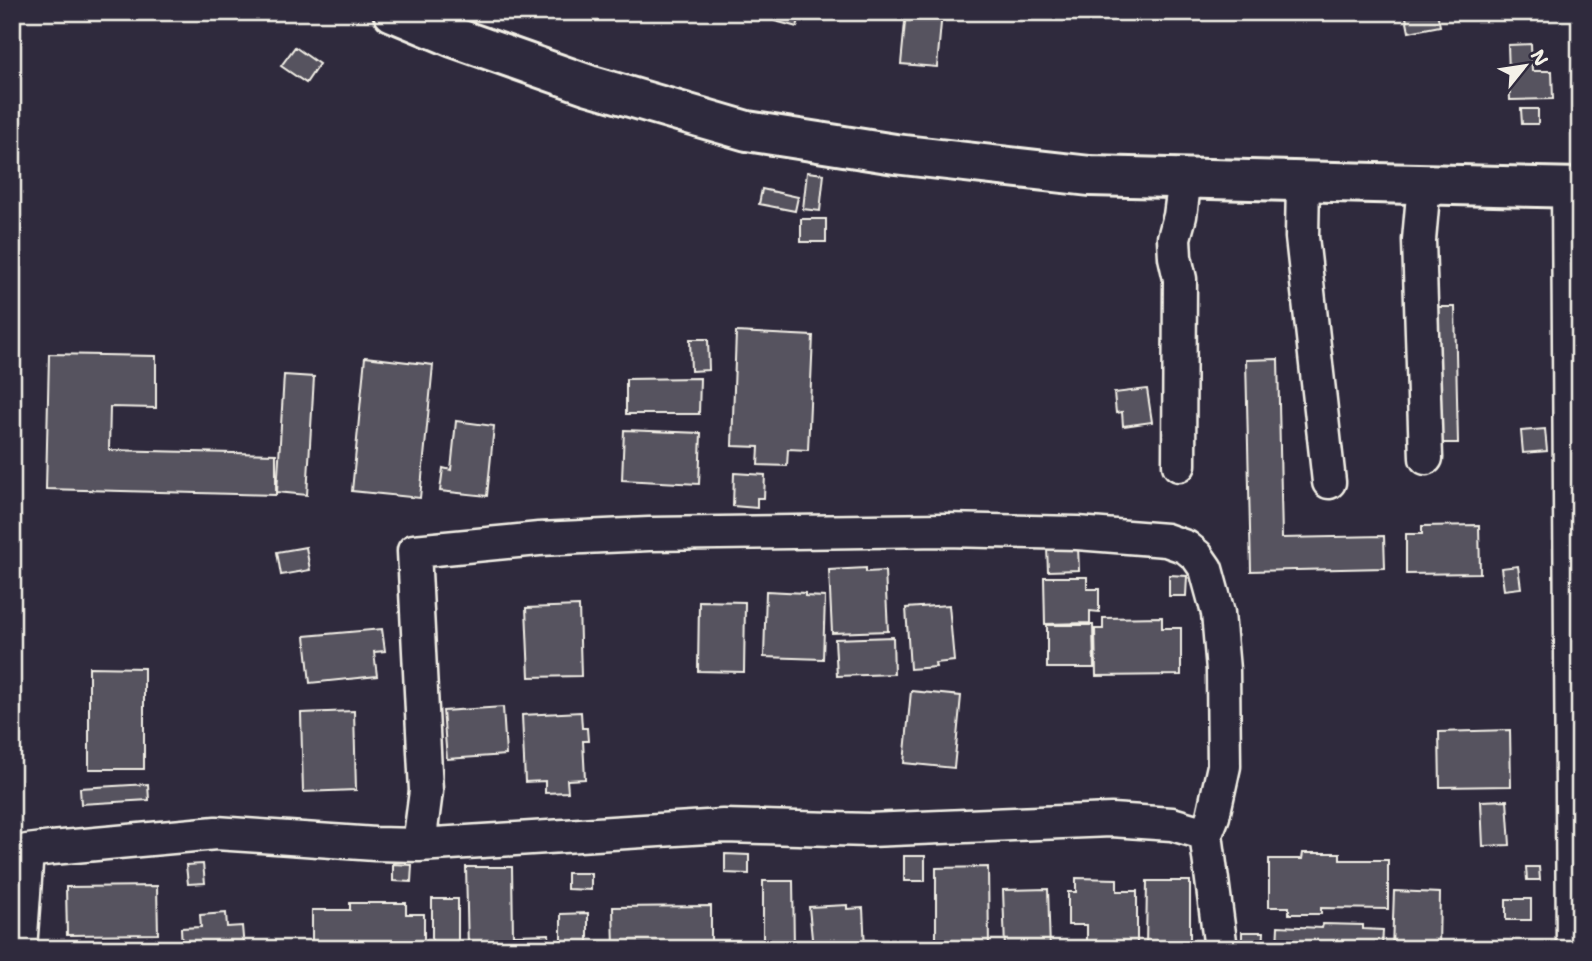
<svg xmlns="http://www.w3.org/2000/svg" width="1592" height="961" font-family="'Shantell Sans',sans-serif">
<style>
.building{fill:#56525f;stroke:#f4f1e8;stroke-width:2}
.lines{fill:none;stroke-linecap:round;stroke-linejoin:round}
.minor-casing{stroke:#f4f1e8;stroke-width:37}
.major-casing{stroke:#f4f1e8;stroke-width:44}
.minor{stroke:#2f2a3d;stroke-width:32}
.major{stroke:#2f2a3d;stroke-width:38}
</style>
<rect width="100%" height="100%" fill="#2f2a3d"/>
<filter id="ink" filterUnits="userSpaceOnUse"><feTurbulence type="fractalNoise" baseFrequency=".0143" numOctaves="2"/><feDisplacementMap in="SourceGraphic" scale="14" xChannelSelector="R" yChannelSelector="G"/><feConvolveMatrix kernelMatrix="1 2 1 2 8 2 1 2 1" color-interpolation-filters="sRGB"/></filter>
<g filter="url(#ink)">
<path class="building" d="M 777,12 L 801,12 L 797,27 L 775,21 Z
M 906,12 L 942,12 L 937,67 L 901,64 Z
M 1405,12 L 1437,12 L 1440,26 L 1409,32 Z
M 1531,44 L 1532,71 L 1552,71 L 1553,99 L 1510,100 L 1508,45 Z
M 295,47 L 319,64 L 306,83 L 281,66 Z
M 1577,103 L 1580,103 L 1580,133 L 1577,133 Z
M 1521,109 L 1538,109 L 1538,124 L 1522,124 Z
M 807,172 L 824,174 L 820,211 L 803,209 Z
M 762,189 L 798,197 L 795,211 L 759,204 Z
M 801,219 L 826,219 L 826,242 L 801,242 Z
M 1435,307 L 1455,307 L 1458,443 L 1438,443 Z
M 736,332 L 813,336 L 808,450 L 788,449 L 787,466 L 758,465 L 759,447 L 732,446 Z
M 690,339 L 708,339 L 709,370 L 691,371 Z
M 49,354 L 156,356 L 156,408 L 110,407 L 109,450 L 276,454 L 276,495 L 46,489 Z
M 365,357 L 433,365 L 420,498 L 352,491 Z
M 1278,359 L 1282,538 L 1384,536 L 1385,568 L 1251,571 L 1246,360 Z
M 284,375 L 314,377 L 307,495 L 277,492 Z
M 700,378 L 699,414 L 626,414 L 626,379 Z
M 1147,389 L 1152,422 L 1123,426 L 1122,412 L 1116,413 L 1114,393 Z
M 456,421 L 494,426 L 487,496 L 440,491 L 443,468 L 451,470 Z
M 1545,429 L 1547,451 L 1523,453 L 1521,431 Z
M 624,430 L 701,433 L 699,484 L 622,480 Z
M 734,473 L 765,475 L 764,498 L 757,498 L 757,508 L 733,506 Z
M 1479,525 L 1480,573 L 1406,574 L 1406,534 L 1422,534 L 1422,526 Z
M 306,547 L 310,570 L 281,575 L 277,552 Z
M 1078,547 L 1079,570 L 1048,571 L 1047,548 Z
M 1518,566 L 1521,588 L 1504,590 L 1501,568 Z
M 866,568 L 866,572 L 885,571 L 888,631 L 832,633 L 829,570 Z
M 1169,575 L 1187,576 L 1186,596 L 1169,596 Z
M 1044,577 L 1087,577 L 1087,589 L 1099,589 L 1099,612 L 1090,611 L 1090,623 L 1045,624 Z
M 766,591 L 805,593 L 805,596 L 825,597 L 823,659 L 764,657 Z
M 699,601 L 745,602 L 744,672 L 698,671 Z
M 949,605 L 954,661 L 935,663 L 936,667 L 910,669 L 906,608 Z
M 579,606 L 581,676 L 529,677 L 526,608 Z
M 1162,617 L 1162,628 L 1181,628 L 1181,675 L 1096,676 L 1095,629 L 1103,629 L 1103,618 Z
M 1047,625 L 1093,625 L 1094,668 L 1047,668 Z
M 382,629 L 385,651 L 374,652 L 377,676 L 310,683 L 305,636 Z
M 893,637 L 894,674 L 837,676 L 835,639 Z
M 89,667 L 144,668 L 144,769 L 89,769 Z
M 911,691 L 961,696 L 954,768 L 904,763 Z
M 503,707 L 506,755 L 447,759 L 443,711 Z
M 354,711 L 356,790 L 303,792 L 301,713 Z
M 581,712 L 582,728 L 587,728 L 588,741 L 583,741 L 585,779 L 567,780 L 568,792 L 545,793 L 545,781 L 525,782 L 522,715 Z
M 1510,730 L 1511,786 L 1440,787 L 1439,732 Z
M 148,784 L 149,800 L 81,804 L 80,788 Z
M 1507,800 L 1510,845 L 1483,846 L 1481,801 Z
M 1303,853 L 1340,853 L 1340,860 L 1388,860 L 1388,909 L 1321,908 L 1321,914 L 1289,914 L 1289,907 L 1269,907 L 1269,859 L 1302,859 Z
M 725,854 L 749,855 L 749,874 L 725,873 Z
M 904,856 L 925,856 L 925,881 L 904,881 Z
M 203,864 L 205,883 L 188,884 L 186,865 Z
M 393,864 L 412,865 L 411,882 L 393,881 Z
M 466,867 L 512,867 L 513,935 L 549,934 L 550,949 L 468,949 Z
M 988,867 L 989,949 L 936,949 L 936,868 Z
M 1526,867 L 1539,867 L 1540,880 L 1527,880 Z
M 567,873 L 591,873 L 591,890 L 567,889 Z
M 1076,878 L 1117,879 L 1117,891 L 1137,891 L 1137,949 L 1087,949 L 1087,925 L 1068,925 L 1068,892 L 1076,892 Z
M 763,881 L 793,881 L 794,946 L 763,946 Z
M 1147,881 L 1190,881 L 1190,949 L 1146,949 Z
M 157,886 L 158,934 L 67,935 L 66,887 Z
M 1048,889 L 1050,949 L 1005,949 L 1003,890 Z
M 1394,891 L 1440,893 L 1439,949 L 1392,949 Z
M 432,899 L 458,899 L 458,949 L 432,949 Z
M 1506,899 L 1531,899 L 1531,920 L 1506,920 Z
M 350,903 L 406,903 L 406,914 L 424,914 L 424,949 L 312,949 L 312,910 L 350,910 Z
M 847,905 L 847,909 L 863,908 L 865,949 L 813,949 L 809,907 Z
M 711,906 L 711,949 L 614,949 L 613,907 Z
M 226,913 L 227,927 L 242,926 L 244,949 L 182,949 L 181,928 L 201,927 L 200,915 Z
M 588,913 L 588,949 L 561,949 L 561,914 Z
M 1323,924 L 1363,925 L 1363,929 L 1383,930 L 1382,949 L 1277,949 L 1278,926 L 1322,928 Z
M 1242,932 L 1264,932 L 1263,949 L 1242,949 Z
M 750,941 L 750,949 L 726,949 L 726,942 Z
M 167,942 L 167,949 L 111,949 L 111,944 Z"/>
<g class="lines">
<defs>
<path id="minor" d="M 1303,181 L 1302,237 L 1329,482
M 1424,184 L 1419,240 L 1426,458
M 1568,187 L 1573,949
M 1179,465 L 1180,279 L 1175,257 L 1174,238 L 1180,216 L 1185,178
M 419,845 L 426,791 L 414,551 L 539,539 L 649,534 L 944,530 L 1077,533 L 1166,540 L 1186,547 L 1197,556 L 1206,569 L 1218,613 L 1223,670 L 1224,766 L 1213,816 L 1206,834 L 1221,949
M 20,949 L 27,851 L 52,848 L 216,833 L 375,844 L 419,845 L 723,826 L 869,830 L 1111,820 L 1172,824 L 1206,834"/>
<path id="major" d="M 393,12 L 453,37 L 589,85 L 747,131 L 895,154 L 1090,176 L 1580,188"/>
</defs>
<use href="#minor" class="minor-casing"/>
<use href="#major" class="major-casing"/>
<use href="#minor" class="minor"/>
<use href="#major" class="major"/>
</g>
</g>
<rect width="1592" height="961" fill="none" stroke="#2f2a3d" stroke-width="42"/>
<rect x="21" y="21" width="1550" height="919" fill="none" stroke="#f4f1e8" stroke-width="2.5" filter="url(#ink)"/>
<g transform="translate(1525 66) rotate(60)" stroke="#2f2a3d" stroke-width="5" paint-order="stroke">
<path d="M0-5L12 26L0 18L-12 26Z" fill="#f4f1e8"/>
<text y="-10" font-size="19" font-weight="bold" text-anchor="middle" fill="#f4f1e8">N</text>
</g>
</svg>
